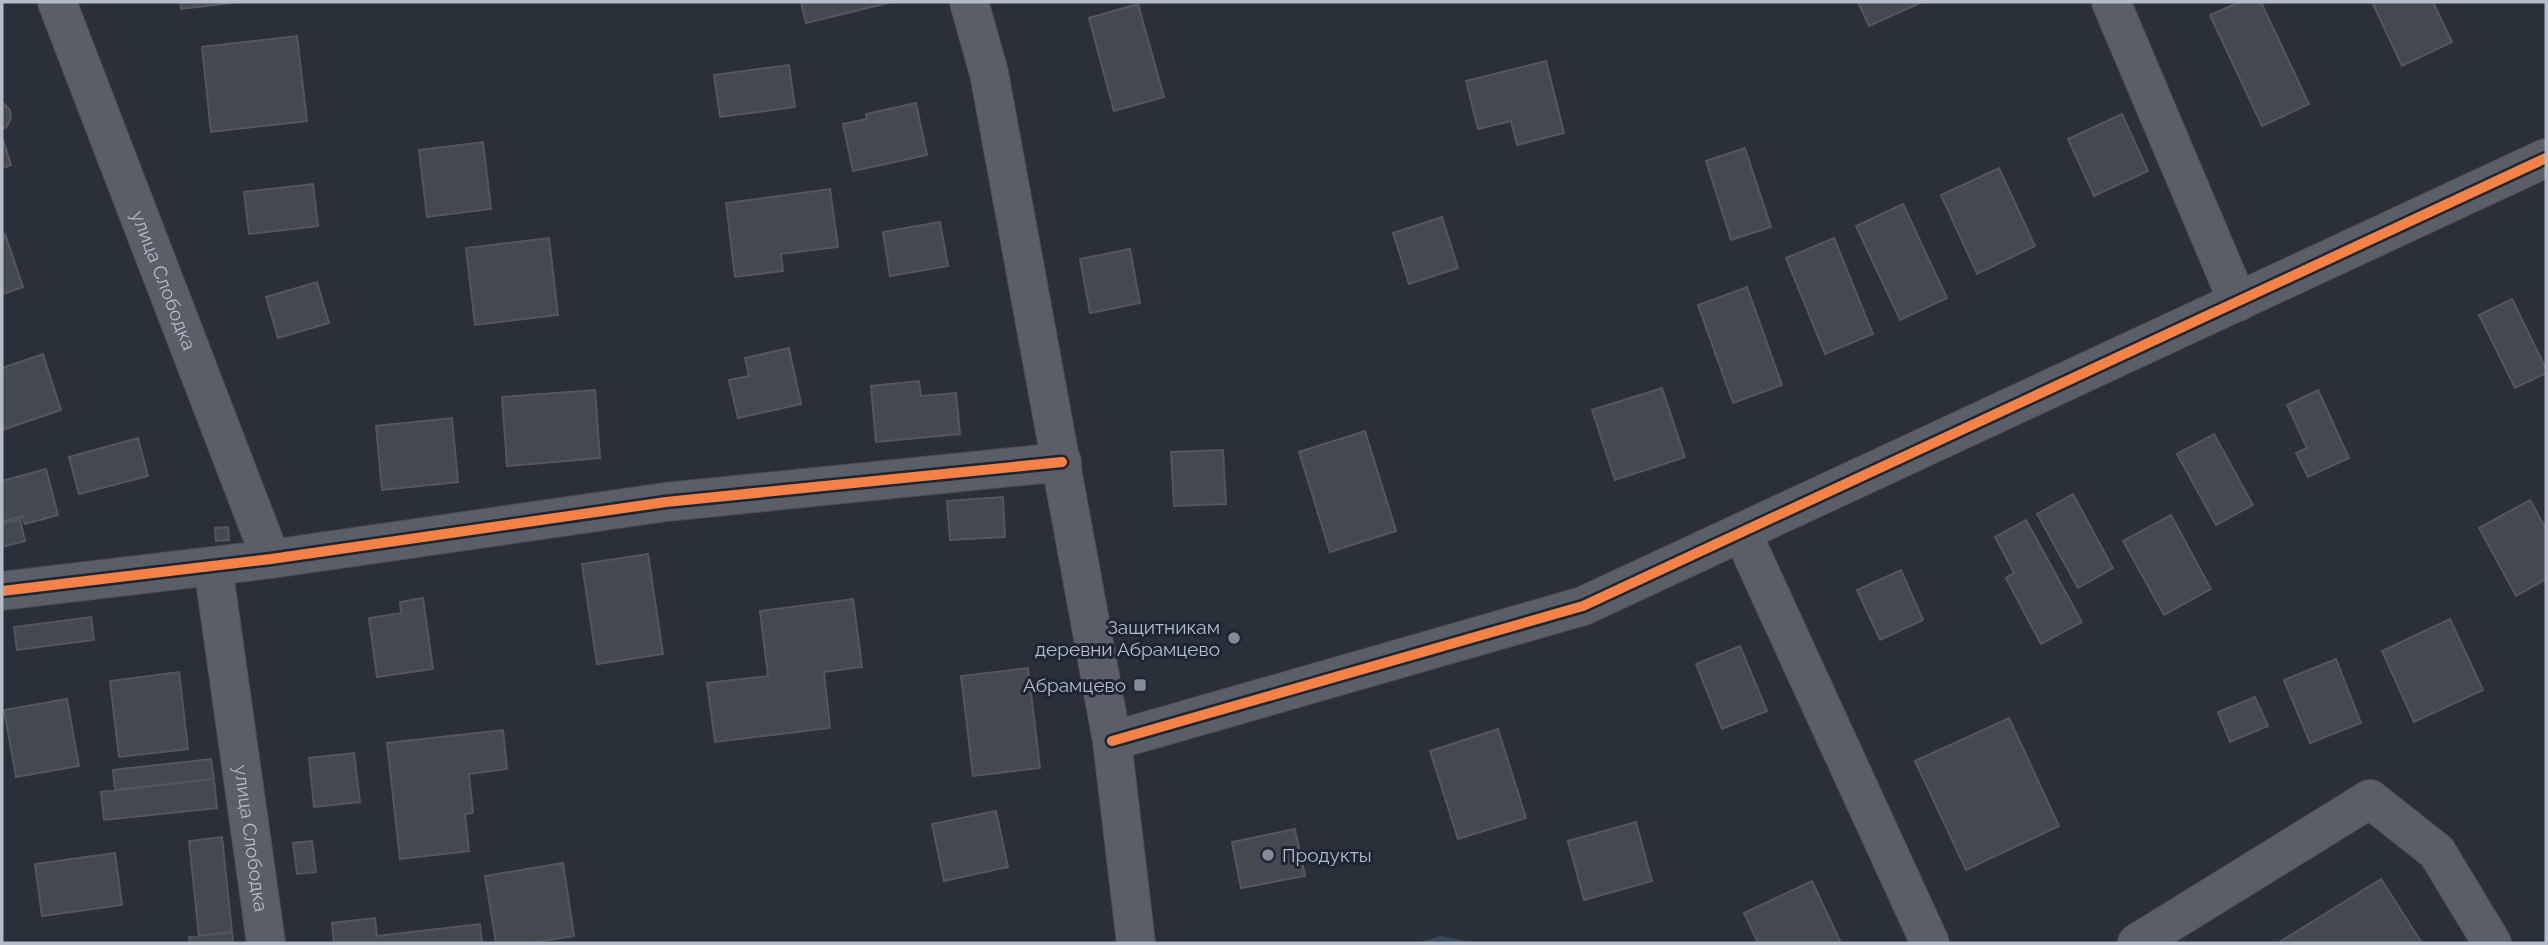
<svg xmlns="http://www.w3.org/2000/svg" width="2548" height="945" font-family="Raleway,sans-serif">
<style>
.water{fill:#384963}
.building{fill:#444950;stroke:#52575f;stroke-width:2}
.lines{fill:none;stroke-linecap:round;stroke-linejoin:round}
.minor-casing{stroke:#484c53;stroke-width:40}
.minor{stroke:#5a5e66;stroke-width:38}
.cycleway-casing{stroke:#1d2633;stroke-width:15}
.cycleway{stroke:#f48246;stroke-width:10}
.poi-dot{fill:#848b96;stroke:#1d2633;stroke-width:2.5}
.labels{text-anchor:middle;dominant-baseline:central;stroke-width:6;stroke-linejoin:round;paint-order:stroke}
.street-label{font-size:19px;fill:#b4bcc9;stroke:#1d2633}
.poi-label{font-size:19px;fill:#b4bcc9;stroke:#1d2633;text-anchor:end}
</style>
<rect width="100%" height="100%" fill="#2a3038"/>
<path class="water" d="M 1440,936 L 1479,943 L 1417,943 Z"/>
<path class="building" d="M 180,2 L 239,2 L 181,9 Z
M 801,2 L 892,2 L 806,23 Z
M 1858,2 L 1920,2 L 1920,3 L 1869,26 Z
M 2240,2 L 2261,2 L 2309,104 L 2262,126 L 2210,15 Z
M 2372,2 L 2433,2 L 2452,42 L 2402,66 Z
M 1138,4 L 1164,97 L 1114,111 L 1089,18 Z
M 297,36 L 307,121 L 211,132 L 202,47 Z
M 1546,61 L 1564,133 L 1517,145 L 1511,121 L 1478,129 L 1466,81 Z
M 789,65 L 795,107 L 720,117 L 714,75 Z
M 2,102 L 10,110 L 11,118 L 7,126 L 2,130 Z
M 916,103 L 927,155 L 853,171 L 843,124 L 867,119 L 866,114 Z
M 2122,114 L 2148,171 L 2094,196 L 2068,139 Z
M 2,137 L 11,165 L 2,168 Z
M 483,142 L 491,209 L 427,217 L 419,150 Z
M 1745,148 L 1771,227 L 1731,240 L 1706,161 Z
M 1999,168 L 2035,246 L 1977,274 L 1941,195 Z
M 313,184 L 318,226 L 249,234 L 244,192 Z
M 830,189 L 838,247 L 781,254 L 783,271 L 735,277 L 726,203 Z
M 1903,204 L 1947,298 L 1900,320 L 1856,226 Z
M 1442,217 L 1458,268 L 1409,284 L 1393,233 Z
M 940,222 L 948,266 L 890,276 L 883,232 Z
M 5,234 L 23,287 L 2,294 L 2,235 Z
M 549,238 L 558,315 L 475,325 L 466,248 Z
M 1834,238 L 1873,334 L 1825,354 L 1786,258 Z
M 1130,249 L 1140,303 L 1090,313 L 1080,259 Z
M 317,282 L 329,323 L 278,338 L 266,297 Z
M 1747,287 L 1782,385 L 1733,403 L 1698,305 Z
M 2512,299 L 2546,369 L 2546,373 L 2515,388 L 2479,315 Z
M 789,348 L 801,404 L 738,418 L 729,380 L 749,376 L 745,358 Z
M 43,354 L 61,410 L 2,430 L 2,368 Z
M 919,381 L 921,396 L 956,393 L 960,434 L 876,442 L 871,386 Z
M 1662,388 L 1685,457 L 1615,480 L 1592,410 Z
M 595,390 L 600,458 L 507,466 L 502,397 Z
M 2318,390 L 2349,458 L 2308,477 L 2296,453 L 2307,448 L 2287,405 Z
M 452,418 L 458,482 L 382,490 L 376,426 Z
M 1365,431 L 1396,531 L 1330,552 L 1299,452 Z
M 2214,434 L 2253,505 L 2216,525 L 2177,454 Z
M 138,438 L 148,476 L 79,494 L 69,457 Z
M 1223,450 L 1226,504 L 1174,506 L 1171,452 Z
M 46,469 L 58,515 L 25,524 L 22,516 L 2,522 L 2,481 Z
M 2073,494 L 2113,568 L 2078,588 L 2037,514 Z
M 1003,497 L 1005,537 L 950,540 L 947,501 Z
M 2530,500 L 2546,529 L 2546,579 L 2516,596 L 2479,528 Z
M 2171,515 L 2211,589 L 2164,615 L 2123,541 Z
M 20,519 L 25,541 L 2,547 L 2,524 Z
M 2026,520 L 2082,622 L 2041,644 L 2006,578 L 2014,573 L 1995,537 Z
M 228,527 L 229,540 L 216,541 L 215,528 Z
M 648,554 L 663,654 L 597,664 L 582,564 Z
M 1901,570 L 1923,620 L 1880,640 L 1857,590 Z
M 423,598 L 433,669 L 377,677 L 369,618 L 401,613 L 400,602 Z
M 853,599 L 862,667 L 824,672 L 830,728 L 715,742 L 707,683 L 768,676 L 760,611 Z
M 91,617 L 94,640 L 17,650 L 14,627 Z
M 2450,619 L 2483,690 L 2414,722 L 2382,651 Z
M 1740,646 L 1767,711 L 1722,729 L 1696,664 Z
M 2336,659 L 2361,723 L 2310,743 L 2284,680 Z
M 1028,668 L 1040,768 L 973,776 L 961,676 Z
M 179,672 L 188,749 L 119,757 L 110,681 Z
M 2255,697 L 2268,726 L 2230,742 L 2218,712 Z
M 67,699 L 79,766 L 16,777 L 4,710 Z
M 2009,718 L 2059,826 L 1966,870 L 1915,761 Z
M 1498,729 L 1526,818 L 1458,839 L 1430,751 Z
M 503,730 L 507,769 L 469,774 L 473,813 L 465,814 L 469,851 L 400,859 L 387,743 Z
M 354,753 L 360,802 L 314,807 L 309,758 Z
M 211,759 L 214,779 L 115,790 L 113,770 Z
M 214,779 L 217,808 L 104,820 L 101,792 Z
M 996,811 L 1008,867 L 944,881 L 932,824 Z
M 1636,822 L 1652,881 L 1584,900 L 1568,841 Z
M 1295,829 L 1305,876 L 1241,888 L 1232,842 Z
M 222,837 L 232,932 L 199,936 L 189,841 Z
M 312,841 L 316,872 L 297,874 L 293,843 Z
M 115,853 L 122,905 L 42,916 L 35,864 Z
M 563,863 L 574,936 L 529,943 L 496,943 L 485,876 Z
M 2381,879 L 2422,943 L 2278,943 Z
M 1812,881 L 1840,941 L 1836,943 L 1758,943 L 1744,913 Z
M 375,918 L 377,936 L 480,924 L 482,943 L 334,943 L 332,923 Z
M 232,932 L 233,943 L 190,943 L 189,937 Z"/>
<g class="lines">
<defs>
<g id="minor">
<path id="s1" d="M 57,2 L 271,559"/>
<path d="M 969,2 L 989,73 L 1112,741 L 1136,943"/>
<path d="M 2111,2 L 2238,302"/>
<path d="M 1742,533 L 1930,943"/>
<path id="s2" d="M 213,566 L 266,943"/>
<path d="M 2,591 L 271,559 L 666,502 L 1062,462"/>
<path d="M 1112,741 L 1583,606 L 2546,158"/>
<path d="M 2137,943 L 2370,799 L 2437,852 L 2492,943"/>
</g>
</defs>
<use href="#minor" class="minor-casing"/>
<use href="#minor" class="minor"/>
<defs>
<path id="cycleway" d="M 2,591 L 271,559 L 666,502 L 1062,462
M 1112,741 L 1583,606 L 2546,158"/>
</defs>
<use href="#cycleway" class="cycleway-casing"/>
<use href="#cycleway" class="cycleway"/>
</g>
<g class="poi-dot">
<circle cx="1234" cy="638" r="7"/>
<rect x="1133" y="678" width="14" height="14" rx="3.5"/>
<circle cx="1268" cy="855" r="7"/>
</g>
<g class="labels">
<g class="street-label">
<text stroke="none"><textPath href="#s1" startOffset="298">улица Слободка</textPath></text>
<text stroke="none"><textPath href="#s2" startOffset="275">улица Слободка</textPath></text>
</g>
<g class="poi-label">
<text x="1220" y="627">Защитникам<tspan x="1220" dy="22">деревни Абрамцево</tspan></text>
<text x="1126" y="685">Абрамцево</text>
<text x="1282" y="855" text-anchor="start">Продукты</text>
</g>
</g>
<rect width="2548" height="945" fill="none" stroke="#b4bcc9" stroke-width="7"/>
</svg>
